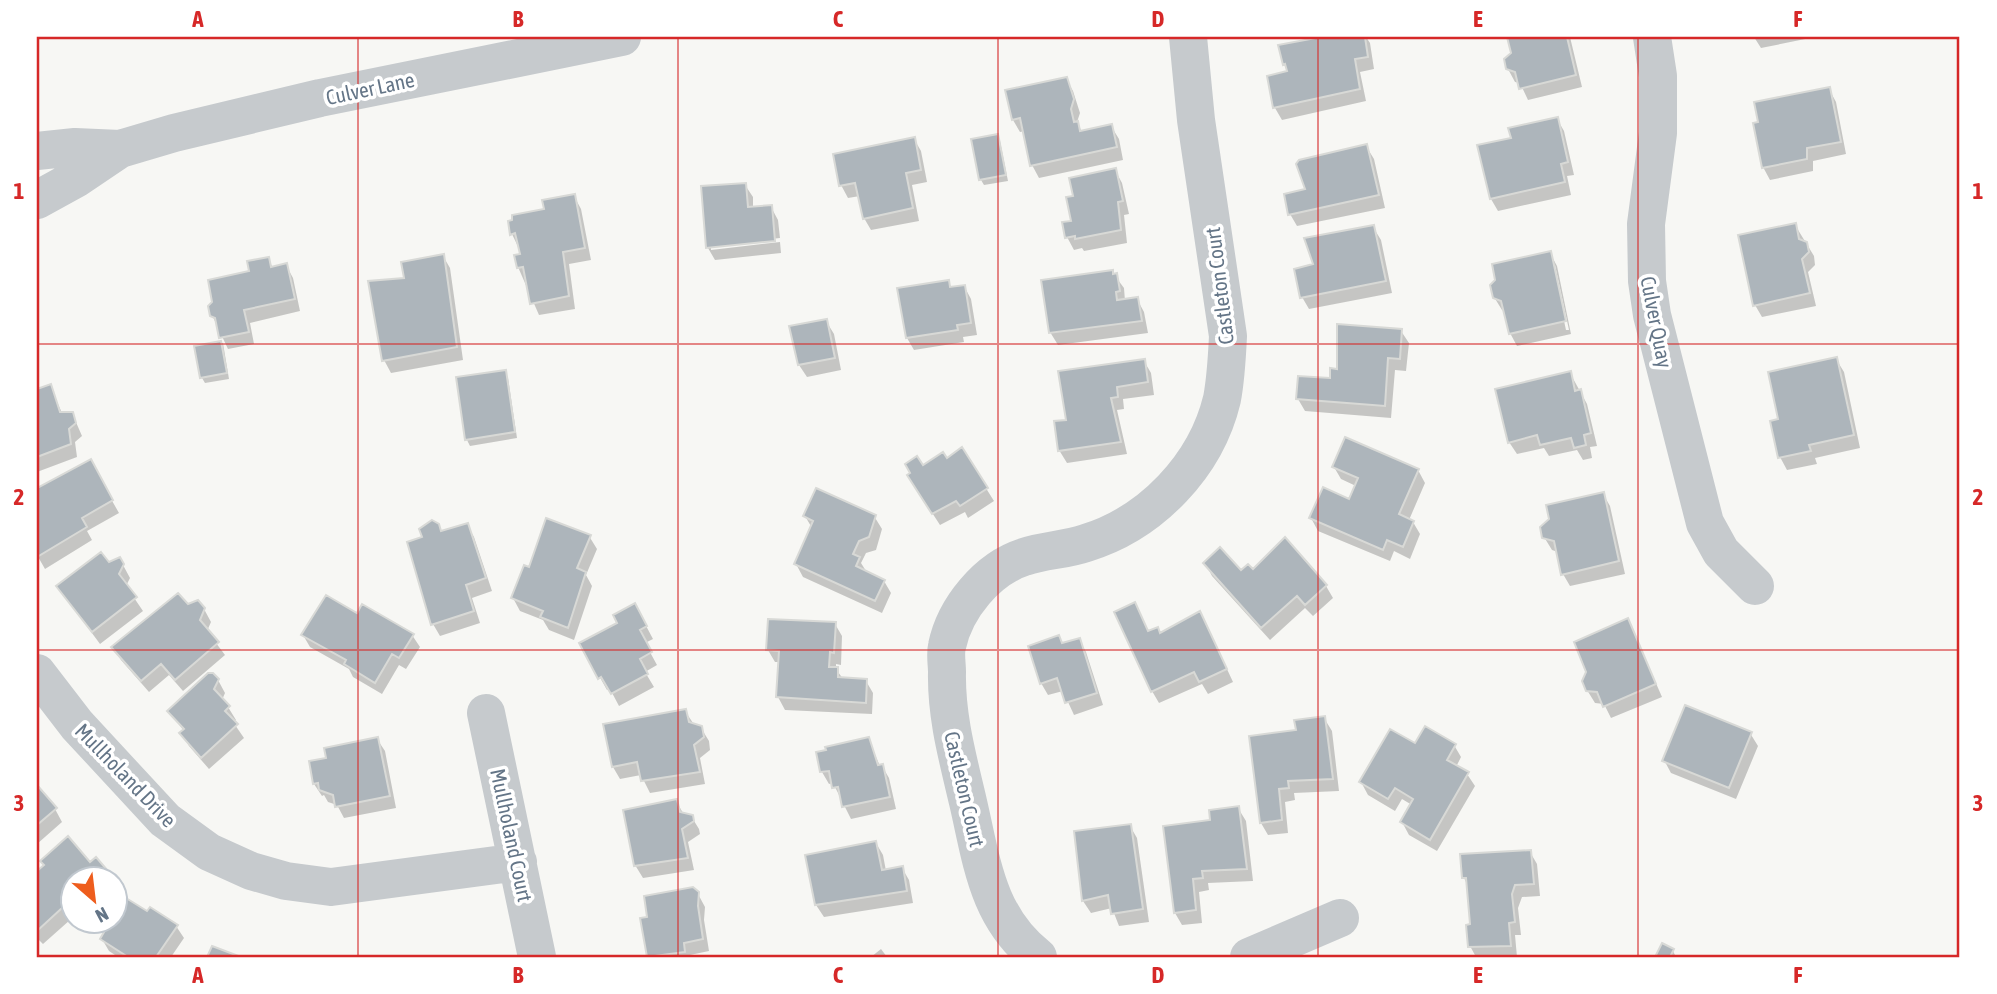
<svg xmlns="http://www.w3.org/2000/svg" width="1997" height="994" font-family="'Asap Condensed',sans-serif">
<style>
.shadow{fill:#0003;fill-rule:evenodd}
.building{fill:#adb5bb;stroke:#d8d9d6;stroke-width:2}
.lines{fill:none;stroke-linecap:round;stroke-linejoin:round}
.minor{stroke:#c6cacd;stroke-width:38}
.grid{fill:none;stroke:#d62828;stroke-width:2;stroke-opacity:0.55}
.labels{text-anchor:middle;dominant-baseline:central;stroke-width:7;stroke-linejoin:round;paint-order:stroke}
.street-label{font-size:21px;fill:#647587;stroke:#fff}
.neatline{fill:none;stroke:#d62828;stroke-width:2.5}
.grid-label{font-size:23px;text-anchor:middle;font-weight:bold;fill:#d62828}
</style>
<rect width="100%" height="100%" fill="#f7f7f4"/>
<path class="shadow" d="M 1330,37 L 1366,37 L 1370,43 L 1374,69 L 1360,72 L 1366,101 L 1282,120 L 1275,108 L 1269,77 L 1289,73 L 1284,64 L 1280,46 Z
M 1509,37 L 1570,37 L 1582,87 L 1528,100 L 1520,83 L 1515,82 L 1508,69 L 1513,54 Z
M 1754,37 L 1815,37 L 1761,48 Z
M 1066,79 L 1073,91 L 1080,113 L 1077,122 L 1082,132 L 1111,126 L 1119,139 L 1123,160 L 1039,178 L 1032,165 L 1025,131 L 1020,132 L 1013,120 Z
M 1829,89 L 1836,102 L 1846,154 L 1813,161 L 1813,171 L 1770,180 L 1763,167 Z
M 1557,119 L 1564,131 L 1574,175 L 1567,176 L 1571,195 L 1498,211 L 1491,199 L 1479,147 L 1513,139 Z
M 997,135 L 1000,141 L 1008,181 L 984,185 L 981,180 L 973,140 Z
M 914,139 L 921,151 L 927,182 L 912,185 L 919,221 L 871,230 L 864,218 L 860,196 L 848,198 L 841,185 Z
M 1366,146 L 1374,159 L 1385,208 L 1297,226 L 1290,214 L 1307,191 Z
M 1115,170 L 1122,183 L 1129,214 L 1124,215 L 1127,243 L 1084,251 L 1082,248 L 1074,250 L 1067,237 L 1073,222 Z
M 745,185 L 753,197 L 753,209 L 771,207 L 778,220 L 780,238 L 711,246 L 711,250 L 780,242 L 781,253 L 715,260 L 708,248 L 703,188 Z
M 574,196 L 581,209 L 591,260 L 569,264 L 575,309 L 539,315 L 518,267 L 522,255 L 512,234 L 546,211 Z
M 1795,225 L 1814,256 L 1815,265 L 1808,272 L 1816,306 L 1762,317 L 1755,305 Z
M 1373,227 L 1381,240 L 1392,293 L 1309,309 L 1302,297 L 1315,265 Z
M 1550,253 L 1557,266 L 1571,334 L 1517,346 L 1510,333 L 1506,312 L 1502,310 L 1494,297 ZM 1552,265 L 1555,265 L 1569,330 L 1566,330 Z
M 443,256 L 450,268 L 463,360 L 391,373 L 384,360 Z
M 268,259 L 273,268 L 286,265 L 293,278 L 300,311 L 250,323 L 254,344 L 228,349 L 212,315 Z
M 1112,272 L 1124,288 L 1125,301 L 1137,299 L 1144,312 L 1148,333 L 1058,345 L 1050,332 Z
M 948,282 L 952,288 L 964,286 L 971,299 L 977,335 L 963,337 L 964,342 L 914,350 L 907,338 Z
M 826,321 L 834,334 L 841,370 L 807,377 L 799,365 Z
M 1401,331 L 1409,343 L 1406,371 L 1395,370 L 1391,418 L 1305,411 L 1298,399 L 1331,380 L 1339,371 Z
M 223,343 L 229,379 L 205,383 L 202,378 L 196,347 Z
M 1836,359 L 1844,372 L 1860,448 L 1815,458 L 1817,464 L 1787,470 L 1780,457 L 1780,420 Z
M 1144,361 L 1151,373 L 1154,395 L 1123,399 L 1124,409 L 1117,410 L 1127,454 L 1067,463 L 1059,450 L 1068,421 Z
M 505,372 L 508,378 L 517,438 L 470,446 L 467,440 L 458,379 Z
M 1570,373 L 1587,404 L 1597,446 L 1590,447 L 1592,458 L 1583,460 L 1577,450 L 1549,456 L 1544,448 L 1517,454 L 1509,442 Z
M 50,386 L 62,413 L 72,413 L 82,436 L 75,442 L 77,457 L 37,472 L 37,391 Z
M 962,450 L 994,501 L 968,518 L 965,512 L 940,525 L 916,488 L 922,467 L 946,460 Z
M 90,462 L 119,513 L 87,531 L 92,540 L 45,569 L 37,555 L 37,490 Z
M 1334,467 L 1418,470 L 1425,483 L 1409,520 L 1413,522 L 1420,534 L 1410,559 L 1394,551 L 1390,561 L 1318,531 L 1311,518 L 1350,501 L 1356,486 L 1341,479 Z
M 1603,494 L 1610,506 L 1625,574 L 1570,586 L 1563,574 L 1558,552 L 1552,550 L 1544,537 Z
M 805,516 L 874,516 L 882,529 L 876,550 L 866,553 L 861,563 L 866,571 L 884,581 L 891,593 L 882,613 L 803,577 L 796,564 L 812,528 Z
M 467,525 L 474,537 L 492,591 L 472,598 L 480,623 L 440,636 L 433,624 L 424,538 Z
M 589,536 L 597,549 L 586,575 L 592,586 L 574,640 L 549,630 L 543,620 L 520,611 L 513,598 L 530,570 Z
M 1205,563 L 1241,573 L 1253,572 L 1326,586 L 1333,598 L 1313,616 L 1305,608 L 1270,640 L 1212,576 Z
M 108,564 L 123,565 L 130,578 L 126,586 L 143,611 L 100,644 L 58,587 Z
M 635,605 L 653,639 L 645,643 L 657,665 L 645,672 L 654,687 L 619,706 L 610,689 L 607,690 L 581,644 L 620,624 Z
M 187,607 L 204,609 L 211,622 L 207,631 L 225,655 L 183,691 L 169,675 L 149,692 L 121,660 L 114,648 Z
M 357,615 L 412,635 L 420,647 L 406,669 L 399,665 L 382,694 L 353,677 L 349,669 L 310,647 L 303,635 Z
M 835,624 L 842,636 L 841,665 L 836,664 L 836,669 L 843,679 L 866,681 L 873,693 L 872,714 L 785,710 L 778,697 L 780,662 L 775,662 L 768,650 Z
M 1207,626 L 1233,682 L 1208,694 L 1202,684 L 1159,703 L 1152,691 L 1149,633 L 1160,635 Z
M 1634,633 L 1662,697 L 1611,718 L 1604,704 L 1595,703 L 1587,690 Z
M 1079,640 L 1086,652 L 1103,705 L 1074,715 L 1063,691 L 1048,695 L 1041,683 L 1063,645 Z
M 218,680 L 225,693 L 222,700 L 228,707 L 236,720 L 233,722 L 244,738 L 209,769 L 189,746 L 182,733 L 184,731 L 169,711 Z
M 685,711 L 693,723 L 701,728 L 709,741 L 710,750 L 700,758 L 705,784 L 650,793 L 641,775 L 620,779 L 613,767 Z
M 1324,718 L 1332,731 L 1339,791 L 1294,793 L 1295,800 L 1285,802 L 1288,833 L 1268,835 L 1261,823 L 1297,732 Z
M 1750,733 L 1758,746 L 1736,799 L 1671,773 L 1664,760 Z
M 377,739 L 385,751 L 396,808 L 344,818 L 337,805 L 328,802 L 324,795 L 322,796 L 314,784 L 328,759 Z
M 868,739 L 880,766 L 882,766 L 889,778 L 896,809 L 851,819 L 833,783 L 829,784 L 822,772 L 818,754 Z
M 1454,745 L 1461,757 L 1456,767 L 1467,774 L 1475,786 L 1437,851 L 1409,835 L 1402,822 L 1412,805 L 1402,799 L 1395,811 L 1368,795 L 1361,782 L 1416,746 Z
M 37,788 L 55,809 L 62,822 L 37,844 Z
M 676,801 L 683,813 L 691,816 L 699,829 L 700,834 L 688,842 L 694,870 L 643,878 L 635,865 Z
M 1238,808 L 1246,821 L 1253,881 L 1208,883 L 1209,890 L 1199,892 L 1202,923 L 1182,925 L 1175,913 L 1211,822 Z
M 1130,826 L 1137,838 L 1149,922 L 1119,926 L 1112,908 L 1091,913 L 1083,901 L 1076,833 Z
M 876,843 L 883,855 L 886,871 L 902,868 L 909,880 L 913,903 L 824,917 L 816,905 L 807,857 Z
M 1530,852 L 1537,864 L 1540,896 L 1522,897 L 1518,908 L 1521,935 L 1515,935 L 1517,957 L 1476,957 L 1470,946 L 1472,925 L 1468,886 L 1464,878 Z
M 96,860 L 112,878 L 74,878 L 74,920 L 86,920 L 77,928 L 70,920 L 43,944 L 37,938 L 37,873 L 45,866 L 90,865 Z
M 116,883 L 121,893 L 116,898 Z
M 698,894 L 705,907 L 704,920 L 709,951 L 690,955 L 690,957 L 648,957 L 642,919 L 650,918 Z
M 127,900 L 148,914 L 176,926 L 184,938 L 171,957 L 118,957 L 109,951 L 102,939 Z
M 1663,946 L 1673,951 L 1676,957 L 1657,957 Z
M 881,949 L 887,957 L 871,957 Z"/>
<path class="building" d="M 1321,37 L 1365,37 L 1368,57 L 1355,59 L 1360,89 L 1273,108 L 1267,76 L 1287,71 L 1285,64 L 1283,65 L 1278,45 Z
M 1507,37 L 1567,37 L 1576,75 L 1519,89 L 1515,72 L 1506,69 L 1504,59 L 1511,53 Z
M 1067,77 L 1074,99 L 1071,109 L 1074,122 L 1078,121 L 1080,131 L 1112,124 L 1117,147 L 1030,166 L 1020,118 L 1012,120 L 1005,90 Z
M 1830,87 L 1841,142 L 1807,148 L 1807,159 L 1762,168 L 1753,123 L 1758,122 L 1754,102 Z
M 1558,117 L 1568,162 L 1561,164 L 1565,182 L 1490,199 L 1477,145 L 1511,138 L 1508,128 Z
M 998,134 L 1006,175 L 979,180 L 971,139 Z
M 915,137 L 921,170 L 906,173 L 913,208 L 863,219 L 855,183 L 839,186 L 833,154 Z
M 1367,144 L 1379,195 L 1288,215 L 1284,194 L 1305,189 L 1296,164 L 1299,160 Z
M 1116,168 L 1123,201 L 1118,202 L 1121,230 L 1075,239 L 1075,236 L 1065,238 L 1062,222 L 1071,221 L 1066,197 L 1073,196 L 1069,178 Z
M 746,183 L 748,207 L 772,205 L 775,241 L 706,248 L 701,186 Z
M 575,194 L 585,248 L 563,252 L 569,296 L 530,304 L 523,267 L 517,268 L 514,255 L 520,254 L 515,233 L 510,235 L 508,221 L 512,220 L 512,215 L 544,209 L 542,200 Z
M 1796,223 L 1799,239 L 1807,242 L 1809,252 L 1802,259 L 1810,293 L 1753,306 L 1738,235 Z
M 1374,225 L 1386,281 L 1300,298 L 1294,269 L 1313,264 L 1304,238 Z
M 1551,251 L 1566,321 L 1509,334 L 1501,301 L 1493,298 L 1490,285 L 1495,280 L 1492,264 Z
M 444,254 L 457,347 L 382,361 L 368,281 L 404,278 L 401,262 Z
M 269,257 L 271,267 L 287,263 L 295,299 L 244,310 L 249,332 L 219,338 L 215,318 L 210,316 L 208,306 L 212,302 L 208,280 L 249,271 L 247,261 Z
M 1113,270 L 1113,274 L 1117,273 L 1120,291 L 1116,292 L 1117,300 L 1138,297 L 1142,321 L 1049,333 L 1041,280 Z
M 949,280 L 950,287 L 965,285 L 971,323 L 957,325 L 958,330 L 906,338 L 897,288 Z
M 827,319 L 835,358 L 798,365 L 789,326 Z
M 1337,324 L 1402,329 L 1400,359 L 1388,358 L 1385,406 L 1296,399 L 1298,376 L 1330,378 L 1330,368 L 1337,369 Z
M 221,341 L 227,373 L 200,378 L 194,346 Z
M 1837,357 L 1854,435 L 1809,445 L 1811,451 L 1778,458 L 1770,421 L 1778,419 L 1768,372 Z
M 1145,359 L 1148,382 L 1117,387 L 1118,397 L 1111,398 L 1121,442 L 1058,451 L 1054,421 L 1066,420 L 1058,371 Z
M 506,370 L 515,432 L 465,440 L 456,377 Z
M 1571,371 L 1575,391 L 1581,389 L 1591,433 L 1584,435 L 1586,445 L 1574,448 L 1571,438 L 1540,445 L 1537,435 L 1508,443 L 1495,389 Z
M 51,384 L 60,412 L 73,412 L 76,423 L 69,429 L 71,444 L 37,457 L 37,389 Z
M 1345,437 L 1419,469 L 1399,514 L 1414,521 L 1403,547 L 1387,540 L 1383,550 L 1309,518 L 1323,487 L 1349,499 L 1358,478 L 1332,467 Z
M 962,447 L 988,488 L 960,506 L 956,501 L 932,514 L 907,475 L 910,473 L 905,464 L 917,456 L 923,465 L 943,452 L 947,458 Z
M 91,459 L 113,500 L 82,518 L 87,527 L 37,557 L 37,488 Z
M 816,488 L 876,515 L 869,537 L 859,541 L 853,554 L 860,557 L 856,566 L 885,580 L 875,601 L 794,564 L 813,521 L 803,516 Z
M 1604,492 L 1619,561 L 1561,575 L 1554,541 L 1542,538 L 1540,527 L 1549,519 L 1546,505 Z
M 546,518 L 591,535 L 577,568 L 586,572 L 568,628 L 540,617 L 543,611 L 511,598 L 524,565 L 529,567 Z
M 432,520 L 439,524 L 441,531 L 468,523 L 486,578 L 466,585 L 474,611 L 431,625 L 407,542 L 422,537 L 419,529 Z
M 1285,537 L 1327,585 L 1305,605 L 1297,596 L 1261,628 L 1203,563 L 1220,547 L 1241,570 L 1248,564 L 1253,569 Z
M 101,552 L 109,562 L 120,557 L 124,564 L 119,574 L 137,597 L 92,632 L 56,586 Z
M 178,593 L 188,604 L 198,600 L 205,608 L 200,620 L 219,642 L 175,680 L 161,664 L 141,681 L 111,647 Z
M 326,595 L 357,613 L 362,604 L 414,634 L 399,658 L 392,654 L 375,683 L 344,664 L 346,660 L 301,635 Z
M 1135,602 L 1148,631 L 1158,627 L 1160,633 L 1200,611 L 1227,669 L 1199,682 L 1194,672 L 1151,692 L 1114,612 Z
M 635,603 L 647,626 L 640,630 L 652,652 L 640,659 L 648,674 L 611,694 L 601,677 L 598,679 L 579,643 L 617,623 L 613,615 Z
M 1628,618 L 1656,684 L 1603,707 L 1597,692 L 1586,691 L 1582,681 L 1586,672 L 1574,642 Z
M 768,619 L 836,622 L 834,653 L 830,652 L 829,667 L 838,667 L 838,677 L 867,679 L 866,703 L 776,697 L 779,651 L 766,650 Z
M 1059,635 L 1062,643 L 1080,638 L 1097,693 L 1065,703 L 1057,678 L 1040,684 L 1028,646 Z
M 208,673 L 213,673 L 219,679 L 214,689 L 230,706 L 225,711 L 238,724 L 201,758 L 179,733 L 184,729 L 167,711 Z
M 1685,705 L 1752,732 L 1729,788 L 1662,761 Z
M 686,709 L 689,722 L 702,726 L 704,737 L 694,745 L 700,772 L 641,781 L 637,762 L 612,767 L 603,724 Z
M 1325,716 L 1333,779 L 1288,781 L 1289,788 L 1279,789 L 1282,820 L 1260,823 L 1249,736 L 1296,730 L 1294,720 Z
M 1425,726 L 1456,744 L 1447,760 L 1469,772 L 1430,840 L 1400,822 L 1413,799 L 1395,788 L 1388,799 L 1359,782 L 1390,729 L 1415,743 Z
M 378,737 L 390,796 L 335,807 L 333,795 L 319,790 L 318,783 L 313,784 L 309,761 L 326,758 L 324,748 Z
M 869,737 L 878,765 L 883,764 L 890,797 L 842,807 L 838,787 L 832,788 L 829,771 L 820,772 L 816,752 L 826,750 L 825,747 Z
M 37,785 L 57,808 L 37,825 Z
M 677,799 L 680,812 L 693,815 L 694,821 L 682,829 L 688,858 L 634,866 L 623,810 Z
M 1239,806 L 1247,869 L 1202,871 L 1203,878 L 1193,879 L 1196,910 L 1174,913 L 1163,826 L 1210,820 L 1209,810 Z
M 1131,824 L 1143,909 L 1111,914 L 1108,895 L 1082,901 L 1074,831 Z
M 68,836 L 90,862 L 96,857 L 114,878 L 74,878 L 74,913 L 69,917 L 62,908 L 37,931 L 37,871 L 44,865 L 40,861 Z
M 876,841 L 882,870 L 903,866 L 907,891 L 815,905 L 805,855 Z
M 1531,850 L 1534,884 L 1515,885 L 1512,894 L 1515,922 L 1509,923 L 1511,946 L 1468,947 L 1466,925 L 1470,924 L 1466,878 L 1462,878 L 1460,854 Z
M 693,887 L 699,892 L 698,906 L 703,939 L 684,943 L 685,952 L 647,957 L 640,918 L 647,917 L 644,896 Z
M 126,898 L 147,911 L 150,907 L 178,925 L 156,957 L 128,957 L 100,939 L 111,920 L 116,920 L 116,914 Z
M 1662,943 L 1674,949 L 1670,957 L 1655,957 Z
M 212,946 L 241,957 L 207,957 Z"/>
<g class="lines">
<path class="minor" d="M 1652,37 L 1658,76 L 1658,133 L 1646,224 L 1647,281 L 1652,315 L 1705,523 L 1721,552 L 1755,586
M 37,151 L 75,147 L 120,149
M 37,200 L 77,178 L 120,149 L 174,133 L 320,98 L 622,37
M 37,673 L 77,725 L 165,820 L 209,852 L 251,871 L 286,881 L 331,887 L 518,862
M 486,713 L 537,957
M 1038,957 C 987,917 982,862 968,802 C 958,759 946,717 947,672 C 947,664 945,654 947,646 C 955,608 987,569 1024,557 C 1044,550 1066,550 1086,543 C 1151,523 1206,466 1222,399 C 1226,378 1227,357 1228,336 L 1196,120 L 1188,37
M 1249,957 L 1340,918"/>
</g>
<path class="grid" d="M 358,37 L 358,957M 678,37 L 678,957M 998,37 L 998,957M 1318,37 L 1318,957M 1638,37 L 1638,957M 37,344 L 1960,344M 37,650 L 1960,650"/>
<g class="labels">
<g class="street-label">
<text transform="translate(370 88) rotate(-12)">Culver Lane</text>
<text transform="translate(1219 286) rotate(-97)">Castleton Court</text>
<text transform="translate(1657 322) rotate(79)">Culver Quay</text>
<text transform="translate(126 775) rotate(46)">Mullholand Drive</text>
<text transform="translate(965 789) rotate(77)">Castleton Court</text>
<text transform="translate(512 835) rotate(78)">Mullholand Court</text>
</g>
</g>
<rect width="1997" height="994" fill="none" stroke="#ffffff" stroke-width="77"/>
<g transform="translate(94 900) rotate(152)"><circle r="33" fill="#ffffff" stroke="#c1c8cf" stroke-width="2"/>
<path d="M0-5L12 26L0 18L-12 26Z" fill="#ee5d1d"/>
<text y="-10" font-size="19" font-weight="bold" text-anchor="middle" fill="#647587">N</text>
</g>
<rect x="38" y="38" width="1920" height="918" class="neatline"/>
<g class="grid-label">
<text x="198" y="27">A</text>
<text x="518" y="27">B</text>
<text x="838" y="27">C</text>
<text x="1158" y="27">D</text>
<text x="1478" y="27">E</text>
<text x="1798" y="27">F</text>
<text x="19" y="199">1</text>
<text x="1978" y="199">1</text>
<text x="19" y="505">2</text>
<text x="1978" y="505">2</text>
<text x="19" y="811">3</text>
<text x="1978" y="811">3</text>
<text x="198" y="983">A</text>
<text x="518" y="983">B</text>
<text x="838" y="983">C</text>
<text x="1158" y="983">D</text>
<text x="1478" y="983">E</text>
<text x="1798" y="983">F</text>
</g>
</svg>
